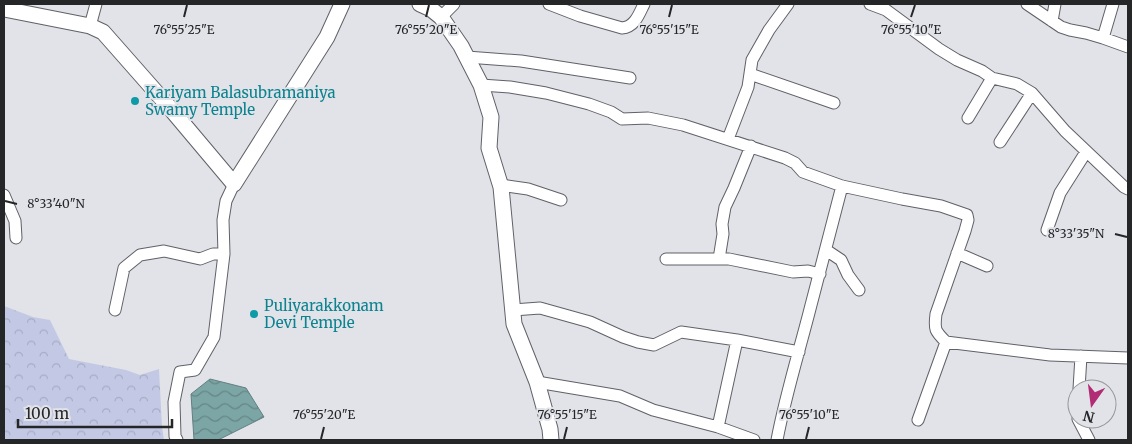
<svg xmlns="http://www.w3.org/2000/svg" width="1132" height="444" font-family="Merriweather,serif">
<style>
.forest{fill:url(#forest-crowns)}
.water{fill:url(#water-waves);stroke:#627f80}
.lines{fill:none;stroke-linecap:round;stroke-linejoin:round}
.street-casing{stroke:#606167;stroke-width:13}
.secondary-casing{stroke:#606167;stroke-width:17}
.street{stroke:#fff;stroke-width:11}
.secondary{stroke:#fff;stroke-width:15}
.ticks{fill:none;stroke:#252628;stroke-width:2}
.culture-dot{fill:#0f9aa8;stroke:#e1e3e9;stroke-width:2}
.labels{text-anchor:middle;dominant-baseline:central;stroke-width:4;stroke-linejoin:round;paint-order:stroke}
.culture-label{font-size:15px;fill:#0d838f;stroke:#e1e3e9;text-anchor:start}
.ticks-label{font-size:12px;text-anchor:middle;fill:#252628;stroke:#e1e3e9;stroke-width:4;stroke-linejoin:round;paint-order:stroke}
</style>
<defs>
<pattern id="forest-crowns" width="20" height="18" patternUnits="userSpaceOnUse" patternTransform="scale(1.25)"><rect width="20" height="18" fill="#c3c9e5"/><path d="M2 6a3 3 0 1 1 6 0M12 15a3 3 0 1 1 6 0" fill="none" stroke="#a7acc4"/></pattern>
<pattern id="water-waves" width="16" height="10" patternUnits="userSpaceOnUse" patternTransform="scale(1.25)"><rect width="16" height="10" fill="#7ca5a5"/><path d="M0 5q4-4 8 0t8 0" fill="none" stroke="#658686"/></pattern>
</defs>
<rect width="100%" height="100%" fill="#e1e3e9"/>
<path class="forest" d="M 4,306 L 33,317 L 50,320 L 69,359 L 126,370 L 140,375 L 159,369 L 162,427 L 164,440 L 4,440 Z"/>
<path class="water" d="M 210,379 L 246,388 L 264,417 L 218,440 L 194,440 L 191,394 Z"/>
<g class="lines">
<defs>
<path id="street" d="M 549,4 L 580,16 L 622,28 C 635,27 639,14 644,4
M 870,4 L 886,10 L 939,49 L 957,60 L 982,71 L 992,78 L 1017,84 L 1032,93
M 1027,4 L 1061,27 L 1070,30 L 1086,33 L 1103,38
M 1113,4 L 1103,38 L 1128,47
M 441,17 L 454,4
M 1052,21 L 1055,4
M 90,26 L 96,4
M 467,57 L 521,61 L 630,78
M 750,74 L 834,103
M 481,85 L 510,87 L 546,93 L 589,104 L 611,112 L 622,119 L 648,118 L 683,125 L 785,158 L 795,163 L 803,172 L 842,186 L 902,199 L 941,206 L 967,215 L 968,220 L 965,231 L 936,314 C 934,330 935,331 946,342 L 1050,355 L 1128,358
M 968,118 L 992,78
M 728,139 L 748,87 L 752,60 L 769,30 L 788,4
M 1000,142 L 1032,93 L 1065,131 L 1124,187 L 1128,189
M 500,185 L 528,189 L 561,200
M 4,195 L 15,221 L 16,238
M 1047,230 L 1060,193 L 1086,152
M 826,250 L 841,260 L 848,275 L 859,290
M 957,253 L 987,266
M 666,259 L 729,259 L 793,272 L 808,271 L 820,274
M 719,259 L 723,234 L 722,224 L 725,207 L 734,188 L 751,146
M 115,310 L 124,268 L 140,255 L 164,251 L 200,259 L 213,254 L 224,254
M 513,310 L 540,308 L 590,322 L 623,337 L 638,342 L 654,345 L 681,332 L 737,340 L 799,352
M 537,382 L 620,396 L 653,410 L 718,427 L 754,440
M 1079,389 L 1081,356
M 1078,419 L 1089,440
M 918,420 L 946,342
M 718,427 L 737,340
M 177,440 L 175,436 L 174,402 L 180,372 L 195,370 L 214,337 L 224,254 L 223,220 L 226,201 L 234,184
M 777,440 C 785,397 799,352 810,309 C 821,268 831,227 842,186"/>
<path id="secondary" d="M 420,4 L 431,9 L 441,17 L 461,46 L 481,85 L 491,117 L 489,148 L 501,187 L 514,324 L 537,382 L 550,429 L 551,440
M 4,9 L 90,26 L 103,32 L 170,108 L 234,184 L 327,37 L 342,4"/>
</defs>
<use href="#street" class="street-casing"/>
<use href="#secondary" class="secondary-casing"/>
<use href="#street" class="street"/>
<use href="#secondary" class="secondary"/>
</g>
<path class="ticks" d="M 184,17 L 187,5M 426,17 L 429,5M 669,17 L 672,5M 911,17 L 915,5M 5,201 L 17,204M 1115,234 L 1127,237M 321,439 L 324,427M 564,439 L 567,427M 806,439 L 809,427"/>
<g class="culture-dot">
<circle cx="135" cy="101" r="5"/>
<circle cx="254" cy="314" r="5"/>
</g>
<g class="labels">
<g class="culture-label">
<text x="145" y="92">Kariyam Balasubramaniya<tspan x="145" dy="17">Swamy Temple</tspan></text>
<text x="264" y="305">Puliyarakkonam<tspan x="264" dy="17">Devi Temple</tspan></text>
</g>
</g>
<g class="ticks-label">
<text x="184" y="34">76°55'25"E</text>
<text x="426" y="34">76°55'20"E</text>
<text x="669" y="34">76°55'15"E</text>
<text x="911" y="34">76°55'10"E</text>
<text x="56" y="208">8°33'40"N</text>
<text x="1076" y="238">8°33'35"N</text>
<text x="324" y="419">76°55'20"E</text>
<text x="567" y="419">76°55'15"E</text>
<text x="809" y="419">76°55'10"E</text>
</g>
<rect width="1132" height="444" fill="none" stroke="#252628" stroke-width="10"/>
<g transform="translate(1092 404) rotate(194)"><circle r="24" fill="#e1e3e9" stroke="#96979c"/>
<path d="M0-4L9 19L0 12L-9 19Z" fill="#b12c74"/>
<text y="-8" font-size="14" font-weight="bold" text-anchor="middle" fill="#252628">N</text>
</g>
<path d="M18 419v8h154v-8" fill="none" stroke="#252628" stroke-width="2.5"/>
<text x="25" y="419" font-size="15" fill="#252628" stroke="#e1e3e9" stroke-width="4" paint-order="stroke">100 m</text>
</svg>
